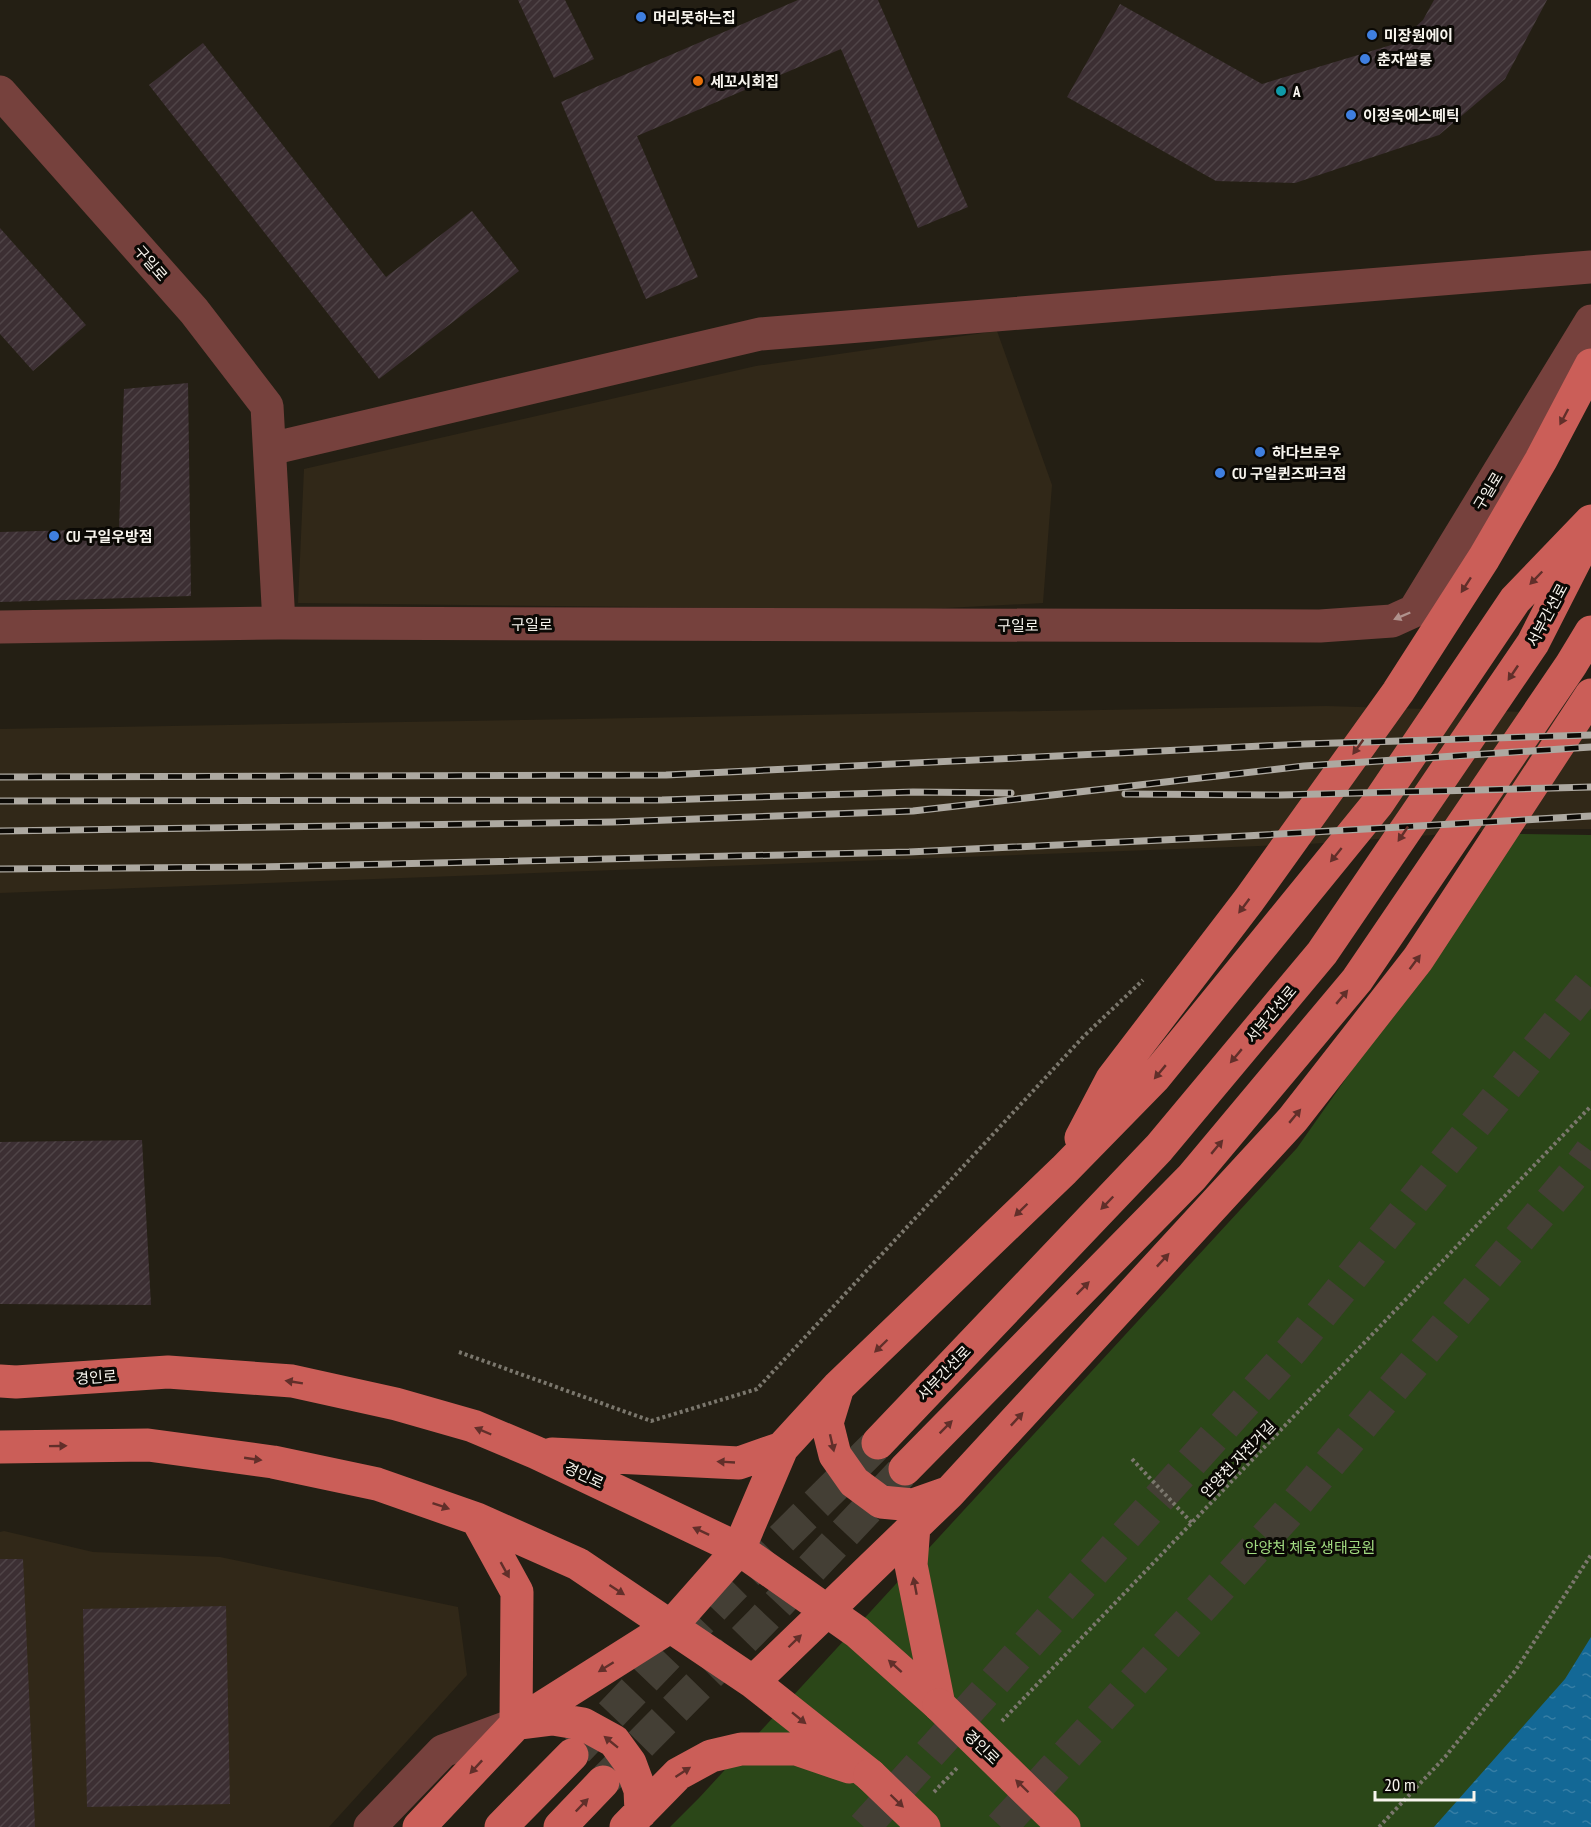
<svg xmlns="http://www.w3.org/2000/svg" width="1591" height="1827" font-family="'PT Sans Narrow','Noto Sans KR',sans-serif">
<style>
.built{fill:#312818}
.green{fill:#2b4718}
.water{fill:url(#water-ripples)}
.building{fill:url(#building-hatch)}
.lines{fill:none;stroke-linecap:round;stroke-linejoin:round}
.major-tunnel{stroke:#443f35;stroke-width:33;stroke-dasharray:33 16;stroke-linecap:butt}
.highway-tunnel{stroke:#443f35;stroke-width:33;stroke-dasharray:33 16;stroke-linecap:butt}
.path{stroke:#7b776d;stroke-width:4;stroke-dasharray:3 3;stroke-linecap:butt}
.minor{stroke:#76413d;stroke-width:33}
.major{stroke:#cb5e58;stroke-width:33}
.rail-casing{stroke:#ada9a1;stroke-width:7}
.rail{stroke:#0b0905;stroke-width:4.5;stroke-dasharray:14;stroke-linecap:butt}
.major-bridge{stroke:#cb5e58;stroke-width:33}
.oneway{fill:#612f2a}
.oneway2{fill:#b0928d}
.shop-dot{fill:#3f7fe0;stroke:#0b0905;stroke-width:2}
.food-dot{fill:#e8710a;stroke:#0b0905;stroke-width:2}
.culture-dot{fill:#0f9aa8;stroke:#0b0905;stroke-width:2}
.labels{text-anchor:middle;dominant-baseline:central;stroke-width:6;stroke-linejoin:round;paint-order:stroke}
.poi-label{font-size:15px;font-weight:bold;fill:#f8f5ee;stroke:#0b0905;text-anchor:start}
.street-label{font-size:15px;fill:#f8f5ee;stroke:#0b0905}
.park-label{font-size:15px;fill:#a2dc81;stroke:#0b0905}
</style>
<defs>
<pattern id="water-ripples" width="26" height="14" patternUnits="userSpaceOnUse" patternTransform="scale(1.5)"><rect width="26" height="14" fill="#136896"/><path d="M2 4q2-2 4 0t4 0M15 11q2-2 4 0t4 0" fill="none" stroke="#367ea5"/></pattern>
<pattern id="building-hatch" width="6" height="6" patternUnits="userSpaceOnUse" patternTransform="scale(1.5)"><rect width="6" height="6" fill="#3c2f33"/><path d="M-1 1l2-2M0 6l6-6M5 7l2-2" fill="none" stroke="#4f4447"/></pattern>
</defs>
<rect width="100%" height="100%" fill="#241f14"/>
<path class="built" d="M 997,331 L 1052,485 L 1043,603 L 908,610 L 298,603 L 304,469 L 756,366 Z
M 1326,706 L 1591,714 L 1591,829 L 1515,829 L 1309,844 L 0,893 L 0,729 Z
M 4,1531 L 93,1552 L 220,1557 L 458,1607 L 467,1675 L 329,1827 L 0,1827 L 0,1532 Z"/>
<path class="green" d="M 1518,834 L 1591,835 L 1591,1827 L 670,1827 L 699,1798 L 1297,1148 Z"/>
<path class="water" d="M 1591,1637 L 1591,1827 L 1434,1827 L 1565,1679 Z"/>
<path class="building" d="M 518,0 L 565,0 L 594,59 L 554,78 Z
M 798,0 L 878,0 L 968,207 L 918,228 L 841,49 L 637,136 L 698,277 L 646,299 L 561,102 Z
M 1434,0 L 1547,0 L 1505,79 L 1439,135 L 1295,183 L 1216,181 L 1067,97 L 1120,4 L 1262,84 L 1398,43 L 1423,20 Z
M 203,43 L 386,277 L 472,211 L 519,271 L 379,379 L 149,85 Z
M 0,228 L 86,325 L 33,371 L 0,334 Z
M 188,383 L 191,596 L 0,602 L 0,532 L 119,529 L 124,389 Z
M 142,1140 L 151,1305 L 0,1304 L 0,1142 Z
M 0,1559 L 23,1559 L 35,1827 L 0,1827 Z
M 226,1606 L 230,1804 L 87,1807 L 83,1609 Z"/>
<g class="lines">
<path class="major-tunnel" d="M 577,1750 L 729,1591 L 878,1443
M 606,1779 L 761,1622 L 905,1469"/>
<path class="highway-tunnel" d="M 864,1827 L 1292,1350 L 1591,982
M 1001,1827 L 1287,1514 L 1577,1170 L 1591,1151"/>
<path class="path" d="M 459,1352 L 651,1421 L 757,1389 L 1084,1036 L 1143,980
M 1132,1459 L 1192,1523
M 1002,1721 L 1591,1106
M 934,1792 L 958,1767
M 1379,1827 L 1445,1757 L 1515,1671 L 1591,1555"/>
<path class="minor" d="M 0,92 L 194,311 L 267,406 L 279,623
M 270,449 L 760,334 L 1591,267
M 0,627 L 279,623 L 1320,626 L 1392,621 L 1414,611 L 1591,321
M 370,1827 L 443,1751 L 516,1724"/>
<path class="major" d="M 1081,1138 L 1112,1079 L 1249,900 L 1398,692 L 1484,558 L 1541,460 L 1591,365
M 0,1381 L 16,1382 L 168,1372 L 292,1381 L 396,1404 L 473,1426 L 537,1453 L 739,1549 L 857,1632 L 939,1705
M 838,1387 L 827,1423 L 835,1455 L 854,1482 L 881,1502 L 913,1505 L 947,1493
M 878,1443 L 1159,1148 L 1322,953 L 1533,643 L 1585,541
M 0,1447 L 148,1445 L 273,1462 L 377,1484 L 477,1519 L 578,1564 L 753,1682 L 870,1775
M 552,1454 L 739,1463 L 782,1448
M 905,1469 L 1192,1177 L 1357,980 L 1571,665 L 1591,632
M 477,1519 L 517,1592 L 516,1724
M 914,1526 L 911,1565 L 939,1705
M 753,1682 L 949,1493 L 1293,1119 L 1418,959 L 1591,695
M 521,1723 L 553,1719 L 583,1724 L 614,1741 L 630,1763 L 640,1790 L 641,1812
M 419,1827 L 516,1724 L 671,1626 L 739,1549 L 782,1448 L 838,1387 L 1064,1170 L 1154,1078 L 1378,803 L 1515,600 L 1591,521
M 501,1827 L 572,1755
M 560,1827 L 603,1782
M 626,1827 L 678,1774 L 711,1756 L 741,1749 L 796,1749 L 849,1767"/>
<defs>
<path id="rail" d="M 0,777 L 666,775 L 1304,744 L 1591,735
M 1125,794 L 1280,795 L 1591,787
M 0,801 L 662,800 L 913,792 L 1011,793
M 0,831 L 613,822 L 913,811 L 1304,766 L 1591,747
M 0,869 L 259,867 L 909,852 L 1245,836 L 1591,816"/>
</defs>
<use href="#rail" class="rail-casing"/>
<use href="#rail" class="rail"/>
<path class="major-bridge" d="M 939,1705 L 1064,1827
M 870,1775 L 924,1827"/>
</g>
<defs><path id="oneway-solid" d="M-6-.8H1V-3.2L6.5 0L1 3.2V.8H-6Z" transform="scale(1.5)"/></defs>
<g class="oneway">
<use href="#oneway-solid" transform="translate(1564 417) rotate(118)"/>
<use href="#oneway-solid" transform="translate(1536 578) rotate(134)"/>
<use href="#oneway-solid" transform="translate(1466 585) rotate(123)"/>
<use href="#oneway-solid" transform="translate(1513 673) rotate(124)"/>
<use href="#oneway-solid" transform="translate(1358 747) rotate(126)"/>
<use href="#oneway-solid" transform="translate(1403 834) rotate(124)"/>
<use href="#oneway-solid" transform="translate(1336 855) rotate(129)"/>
<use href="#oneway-solid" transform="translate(1244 906) rotate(127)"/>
<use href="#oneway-solid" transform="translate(1415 962) rotate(-53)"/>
<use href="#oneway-solid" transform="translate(1342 997) rotate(-50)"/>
<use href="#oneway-solid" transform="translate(1236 1056) rotate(130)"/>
<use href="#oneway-solid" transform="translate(1160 1072) rotate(130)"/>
<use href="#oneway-solid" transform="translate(1295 1116) rotate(-50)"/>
<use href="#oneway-solid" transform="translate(1217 1147) rotate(-50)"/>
<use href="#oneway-solid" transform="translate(1107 1203) rotate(134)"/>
<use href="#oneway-solid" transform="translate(1021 1210) rotate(136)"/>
<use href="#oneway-solid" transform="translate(1163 1260) rotate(-47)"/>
<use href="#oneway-solid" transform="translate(1083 1288) rotate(-45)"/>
<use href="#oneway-solid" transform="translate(881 1346) rotate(136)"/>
<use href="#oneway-solid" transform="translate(294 1382) rotate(-171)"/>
<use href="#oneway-solid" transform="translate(1017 1419) rotate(-47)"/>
<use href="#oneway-solid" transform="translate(946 1427) rotate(-45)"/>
<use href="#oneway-solid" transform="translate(483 1431) rotate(-157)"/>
<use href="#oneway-solid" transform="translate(832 1443) rotate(77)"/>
<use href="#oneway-solid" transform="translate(58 1446) rotate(-1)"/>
<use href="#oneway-solid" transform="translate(253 1459) rotate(8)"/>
<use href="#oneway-solid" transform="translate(726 1462) rotate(-177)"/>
<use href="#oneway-solid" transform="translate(441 1506) rotate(19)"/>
<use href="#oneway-solid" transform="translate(701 1531) rotate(-155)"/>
<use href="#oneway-solid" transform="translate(505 1570) rotate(61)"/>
<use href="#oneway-solid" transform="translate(915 1586) rotate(-101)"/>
<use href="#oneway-solid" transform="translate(617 1590) rotate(33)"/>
<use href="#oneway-solid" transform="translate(795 1641) rotate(-44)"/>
<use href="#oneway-solid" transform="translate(895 1666) rotate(-138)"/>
<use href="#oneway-solid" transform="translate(606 1667) rotate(148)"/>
<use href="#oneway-solid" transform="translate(799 1718) rotate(39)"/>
<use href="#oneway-solid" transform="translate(611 1742) rotate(-141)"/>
<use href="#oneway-solid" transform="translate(476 1767) rotate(133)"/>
<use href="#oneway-solid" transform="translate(683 1772) rotate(-33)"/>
<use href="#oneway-solid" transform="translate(1022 1786) rotate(-136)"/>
<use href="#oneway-solid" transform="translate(897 1801) rotate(44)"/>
<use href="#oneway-solid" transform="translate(582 1805) rotate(-46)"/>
</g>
<use class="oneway2" href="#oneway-solid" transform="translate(1402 616) rotate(157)"/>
<g class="shop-dot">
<circle cx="641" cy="17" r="6"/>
<circle cx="1372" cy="35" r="6"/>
<circle cx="1365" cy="59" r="6"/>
<circle cx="1351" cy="115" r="6"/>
<circle cx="1260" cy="452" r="6"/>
<circle cx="1220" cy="473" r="6"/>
<circle cx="54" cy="536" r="6"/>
</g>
<circle class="food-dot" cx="698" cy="81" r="6"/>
<circle class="culture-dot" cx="1281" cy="91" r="6"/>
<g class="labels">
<g class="poi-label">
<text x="653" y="17">머리못하는집</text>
<text x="1384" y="35">미장원에이</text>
<text x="1377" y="59">춘자쌀롱</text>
<text x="710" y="81">세꼬시회집</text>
<text x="1293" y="91">A</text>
<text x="1363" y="115">이정옥에스떼틱</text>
<text x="1272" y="452">하다브로우</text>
<text x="1232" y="473">CU 구일퀸즈파크점</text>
<text x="66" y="536">CU 구일우방점</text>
</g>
<g class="street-label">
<text transform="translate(151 263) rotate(49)">구일로</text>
<text transform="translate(1488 491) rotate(-59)">구일로</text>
<text transform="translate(1547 615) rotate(-62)">서부간선로</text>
<text x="532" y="624">구일로</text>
<text x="1018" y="625">구일로</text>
<text transform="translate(1271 1014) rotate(-50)">서부간선로</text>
<text transform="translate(944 1373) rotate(-46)">서부간선로</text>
<text transform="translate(96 1377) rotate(-4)">경인로</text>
<text transform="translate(1238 1459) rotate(-46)">안양천 자전거길</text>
<text transform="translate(584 1475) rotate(25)">경인로</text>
<text transform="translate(982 1747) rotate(44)">경인로</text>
</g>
<g class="park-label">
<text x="1310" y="1547">안양천 체육 생태공원</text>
</g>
</g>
<path d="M1375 1791v9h99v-9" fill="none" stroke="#f8f5ee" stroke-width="3"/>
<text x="1384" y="1791" font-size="18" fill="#f8f5ee" stroke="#0b0905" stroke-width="4.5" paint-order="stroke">20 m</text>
</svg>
